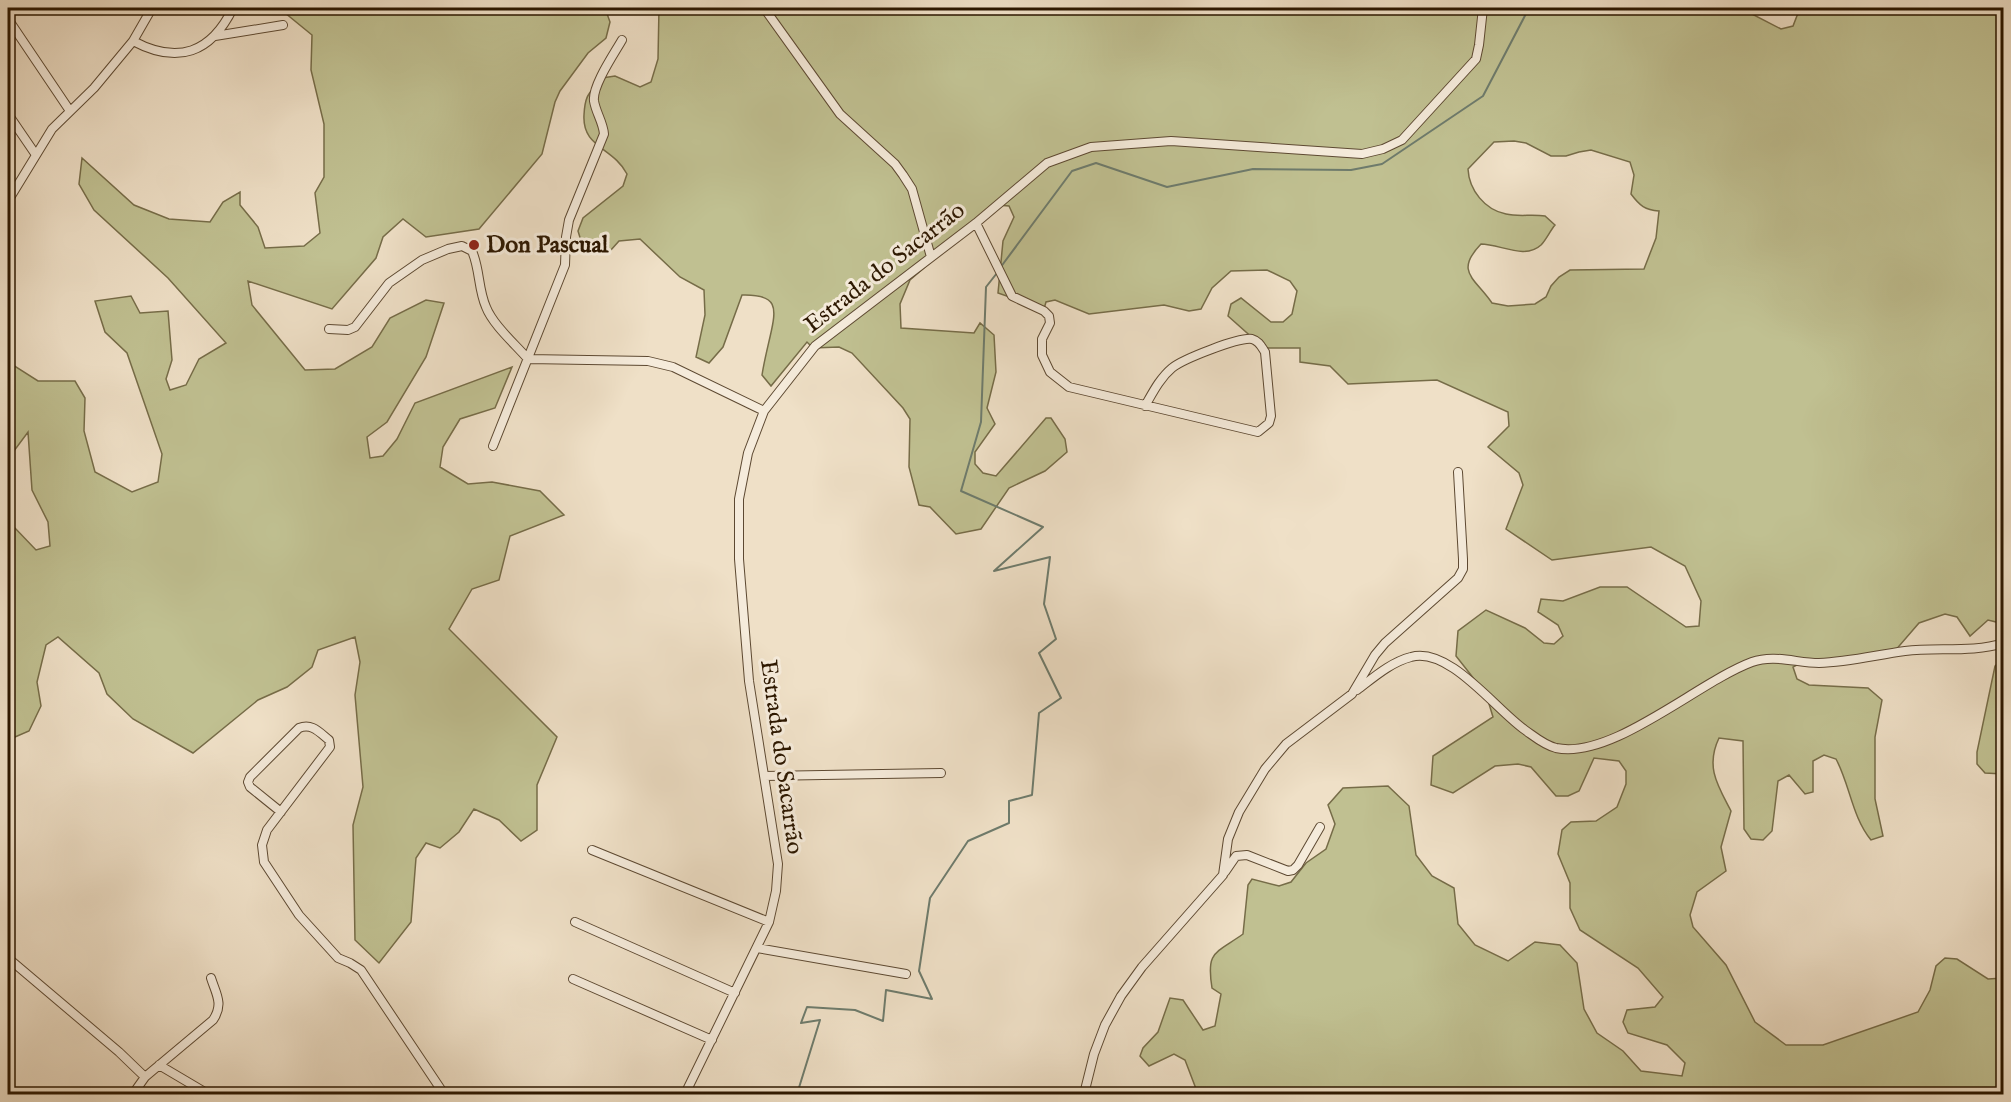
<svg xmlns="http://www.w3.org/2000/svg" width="2011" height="1102" font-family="'IM FELL English',serif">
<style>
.green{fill:#c0c091;stroke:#766c48;stroke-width:1.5;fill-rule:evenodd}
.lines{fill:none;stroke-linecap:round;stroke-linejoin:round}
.stream{stroke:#6e7b6c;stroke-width:2}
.street-casing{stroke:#5d4932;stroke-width:10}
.street{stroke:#f5ebdb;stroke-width:8}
.poi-dot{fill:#8f2418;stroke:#f5ebdb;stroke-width:2}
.labels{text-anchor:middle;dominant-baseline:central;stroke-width:6;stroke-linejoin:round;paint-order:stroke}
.poi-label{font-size:24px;font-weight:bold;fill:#2c1700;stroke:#f5ebdb;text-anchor:start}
.street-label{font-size:24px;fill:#2c1700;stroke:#f5ebdb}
</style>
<rect width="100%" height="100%" fill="#efe0c7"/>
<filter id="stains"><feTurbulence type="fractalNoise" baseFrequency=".00333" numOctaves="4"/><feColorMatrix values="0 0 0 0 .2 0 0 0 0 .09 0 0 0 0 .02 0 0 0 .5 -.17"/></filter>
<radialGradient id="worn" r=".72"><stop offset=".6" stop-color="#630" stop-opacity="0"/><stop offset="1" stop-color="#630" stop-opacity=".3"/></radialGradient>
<path class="green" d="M 279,8 L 605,8 L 610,22 L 606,38 L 588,53 L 560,91 L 555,102 L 542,154 L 479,229 L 426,237 L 403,219 L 383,237 L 376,258 L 332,309 L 248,281 L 252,305 L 305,370 L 335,369 L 372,347 L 390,318 L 426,300 L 444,303 L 426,357 L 387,422 L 367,437 L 370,458 L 383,456 L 397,439 L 415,403 L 512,367 L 495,408 L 460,419 L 443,447 L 440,467 L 468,484 L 492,482 L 540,491 L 564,515 L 510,536 L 499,580 L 472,589 L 449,629 L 557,737 L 537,785 L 537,830 L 521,841 L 499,820 L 474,809 L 459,832 L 440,848 L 426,843 L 416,858 L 411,922 L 379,963 L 355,940 L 353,825 L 363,787 L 355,695 L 360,662 L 355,637 L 318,650 L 312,667 L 287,687 L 258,700 L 193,753 L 133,719 L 107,694 L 99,673 L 58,637 L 46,645 L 37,682 L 41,706 L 29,731 L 8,740 L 8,524 L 15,528 L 36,550 L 50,546 L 48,522 L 32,490 L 28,432 L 8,459 L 8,364 L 10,363 L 38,381 L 75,381 L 85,398 L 84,431 L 95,472 L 132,492 L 158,482 L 162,454 L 127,353 L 105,332 L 95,301 L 131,296 L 140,313 L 168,311 L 172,360 L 166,379 L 170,390 L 186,385 L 199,359 L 226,343 L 168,278 L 94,210 L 79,184 L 82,158 L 134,205 L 169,219 L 210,222 L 223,202 L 240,192 L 240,205 L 258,227 L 265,248 L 304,246 L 320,233 L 315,193 L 324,177 L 324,124 L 311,70 L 312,35 Z
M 659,8 L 807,8 L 823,14 L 836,13 L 837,8 L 1748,8 L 1748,12 L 1781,29 L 1793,26 L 1800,8 L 2003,8 L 2003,628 L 2000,623 L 1988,620 L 1970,636 L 1957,617 L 1945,614 L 1919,623 L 1894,652 L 1882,658 L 1806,660 L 1793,667 L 1797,679 L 1809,685 L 1868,688 L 1882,700 L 1875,737 L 1875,799 L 1883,836 L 1871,840 C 1852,817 1850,785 1836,759 L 1824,755 L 1813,761 L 1813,792 L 1805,794 L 1789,775 L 1778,781 L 1772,831 L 1763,840 L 1751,839 L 1744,829 L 1743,741 L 1719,738 C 1705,767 1718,786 1731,811 L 1721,847 L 1726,871 L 1697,892 L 1690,915 L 1693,927 L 1726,965 L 1755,1022 L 1786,1045 L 1823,1045 L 1918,1012 L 1930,990 L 1936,966 L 1945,958 L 1957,959 L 1988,979 L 2003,978 L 2003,1094 L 1198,1094 L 1185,1060 L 1174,1054 L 1149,1066 L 1140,1056 L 1143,1048 L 1158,1032 L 1170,998 L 1183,1000 L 1203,1030 L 1215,1026 L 1221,994 L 1212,988 C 1206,951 1215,954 1243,934 L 1248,885 L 1252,879 L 1279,886 L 1291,882 L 1306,863 L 1326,849 L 1335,824 L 1328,805 L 1343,788 L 1388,786 L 1409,806 L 1416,855 L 1432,876 L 1454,888 L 1458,924 L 1475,945 L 1508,961 L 1535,942 L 1560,945 L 1577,963 L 1584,1009 L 1597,1033 L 1623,1051 L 1641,1071 L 1682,1076 L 1685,1063 L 1667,1045 L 1628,1033 L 1623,1022 L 1627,1010 L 1655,1007 L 1663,997 L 1638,968 L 1580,930 L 1570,908 L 1570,883 L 1558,854 L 1562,830 L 1571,822 L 1596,821 L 1617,807 L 1626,784 L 1626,771 L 1619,761 L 1594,758 L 1579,791 L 1568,796 L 1556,796 L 1531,767 L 1518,764 L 1495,766 L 1453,793 L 1431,785 L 1433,756 L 1493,717 L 1486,694 L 1456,656 L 1458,631 L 1486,610 L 1525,628 L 1544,643 L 1554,644 L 1563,636 L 1558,625 L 1538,612 L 1541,599 L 1563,601 L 1600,587 L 1627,587 L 1686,627 L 1699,626 L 1701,601 L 1685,566 L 1651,547 L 1552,560 L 1506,529 L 1523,485 L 1519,473 L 1488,447 L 1509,426 L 1508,412 L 1437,380 L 1348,384 L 1330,366 L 1300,362 L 1300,348 L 1264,348 L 1228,316 L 1231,304 L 1241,298 L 1271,322 L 1283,322 L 1292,314 L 1297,291 L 1290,281 L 1267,270 L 1231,271 L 1212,288 L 1201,309 L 1189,311 L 1164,305 L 1089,314 L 1055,300 L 1046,302 L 1044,309 L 998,293 L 1003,241 L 1014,217 L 1009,206 L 997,205 L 910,280 L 900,304 L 901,328 L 974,333 L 980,323 L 994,335 L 996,372 L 987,408 L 995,424 L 975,452 L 975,464 L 983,473 L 996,476 L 1046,418 L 1051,418 L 1065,439 L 1067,452 L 1045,471 L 1009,488 L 981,529 L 956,534 L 930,507 L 919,505 L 909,467 L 910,419 L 903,408 L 852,353 L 839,347 L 813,348 L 807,342 L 771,386 L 762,375 C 764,362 767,350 770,337 C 777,307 778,294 742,295 L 723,347 L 709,363 L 696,357 L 705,315 L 704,290 L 680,277 L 640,239 L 619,241 L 610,251 L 585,254 L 578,231 L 583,218 L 623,186 L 627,174 C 613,147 582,148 584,115 C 585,94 589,94 602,78 L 615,76 L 640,87 L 651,82 L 658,59 ZM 1514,141 L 1526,143 L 1551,156 L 1566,156 L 1579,152 L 1591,150 L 1630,162 L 1634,175 L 1631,194 C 1640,206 1645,210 1659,211 L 1656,238 L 1644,269 L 1570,270 L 1559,277 L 1551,286 L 1546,297 L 1535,304 L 1508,306 L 1492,303 C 1475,278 1454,272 1481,244 C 1500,244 1525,260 1541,245 C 1546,240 1550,231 1555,225 L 1545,216 C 1532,214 1518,217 1506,214 C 1485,210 1469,190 1468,169 L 1494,142 Z
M 2001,660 L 2004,660 L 2003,774 L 1985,773 L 1977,764 L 1977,752 L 1995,666 Z"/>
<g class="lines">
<path class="stream" d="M 1000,268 L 1072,171 L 1096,163 L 1167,187 L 1253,169 L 1351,170 L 1382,164 L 1483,96 L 1529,8
M 797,1094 L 820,1020 L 801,1023 L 807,1007 L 855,1010 L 883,1021 L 886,990 L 932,999 L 919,971 L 930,898 L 968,841 L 1009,823 L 1009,801 L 1032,795 L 1039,713 L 1061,698 L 1039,653 L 1056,639 L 1044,604 L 1050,557 L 994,571 L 1043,527 L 961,491 L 981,422 L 986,287 L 997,273"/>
<defs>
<path id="street" d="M 764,8 L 840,114 L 895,164 L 903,175 L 912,189 L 931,257
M 8,19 L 70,111
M 215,36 L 283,25
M 133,41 C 178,65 211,53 233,8
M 8,114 L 36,155
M 8,201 L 52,129 L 94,88 L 133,41 L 152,8
M 976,223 L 1012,296 L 1044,311 L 1049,316 L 1050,323 L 1042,339 L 1042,355 L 1050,372 L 1069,387 L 1258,432 L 1269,423 L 1271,416 L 1265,352 C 1261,346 1259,341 1252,339 C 1239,337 1183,359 1172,368 C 1160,378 1153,392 1145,406
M 329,329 L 348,330 L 355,327 L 389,283 L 422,260 L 448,249 L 462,246 L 472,251 C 480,269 478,289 486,307 C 493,325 515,344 528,359 L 648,361 L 673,367 L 764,411
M 493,446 L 565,265 L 566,237 L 569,220 L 604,134 C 603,122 596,113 594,101 C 592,86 614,54 622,40
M 1357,690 C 1373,678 1391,662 1411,657 C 1449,646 1496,710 1525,730 C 1535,737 1544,745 1556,748 C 1612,760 1698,682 1752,662 C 1774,654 1797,663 1819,663 C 1848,662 1876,655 1905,651 C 1937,647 1972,653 2004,643
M 764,776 L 941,773
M 281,812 L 250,787 L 248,782 L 250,777 L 299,728 C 312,723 319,732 329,740 L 330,747 L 267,830 L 262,845 L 264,862 L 299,915 L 338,958 L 350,963 L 361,970 L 444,1094
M 592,850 L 769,922
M 1225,872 L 1236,856 L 1247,855 L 1288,871 L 1293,870 L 1298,865 L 1320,827
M 575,922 L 735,993
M 757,948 L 906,974
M 8,958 L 119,1052 L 145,1077 L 133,1094
M 573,979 L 712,1040
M 159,1065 L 208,1094
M 145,1077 L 213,1020 C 224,1004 216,994 211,978
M 685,1094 L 769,922 L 776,891 L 778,864 L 749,681 L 739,559 L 739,499 L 748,453 L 764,411 L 815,346 L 976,223 L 1047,163 L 1091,147 L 1171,141 L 1362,154 L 1383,149 L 1402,140 L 1476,59 L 1479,45 L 1483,8
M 1084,1094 L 1094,1054 L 1105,1025 L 1121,996 L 1142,967 L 1223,875 L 1228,839 L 1239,812 L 1265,769 L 1286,744 L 1352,694 L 1375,655 L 1385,643 L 1458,578 L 1463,569 L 1463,559 L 1458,472"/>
</defs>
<use href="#street" class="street-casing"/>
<use href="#street" class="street"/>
</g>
<circle class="poi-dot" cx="474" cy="245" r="6"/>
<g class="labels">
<g class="poi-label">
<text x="486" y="245">Don Pascual</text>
</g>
<g class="street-label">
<text transform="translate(885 268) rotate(-38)">Estrada do Sacarrão</text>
<text transform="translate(781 757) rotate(82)">Estrada do Sacarrão</text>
</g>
</g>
<rect width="2011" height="1102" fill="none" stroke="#efe0c7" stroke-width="30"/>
<rect x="9" y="9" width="1993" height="1084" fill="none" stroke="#2c1700" stroke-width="3"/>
<rect x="15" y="15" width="1981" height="1072" fill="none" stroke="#2c1700" stroke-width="1.5"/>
<rect width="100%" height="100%" filter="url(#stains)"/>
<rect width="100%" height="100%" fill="url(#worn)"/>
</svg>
